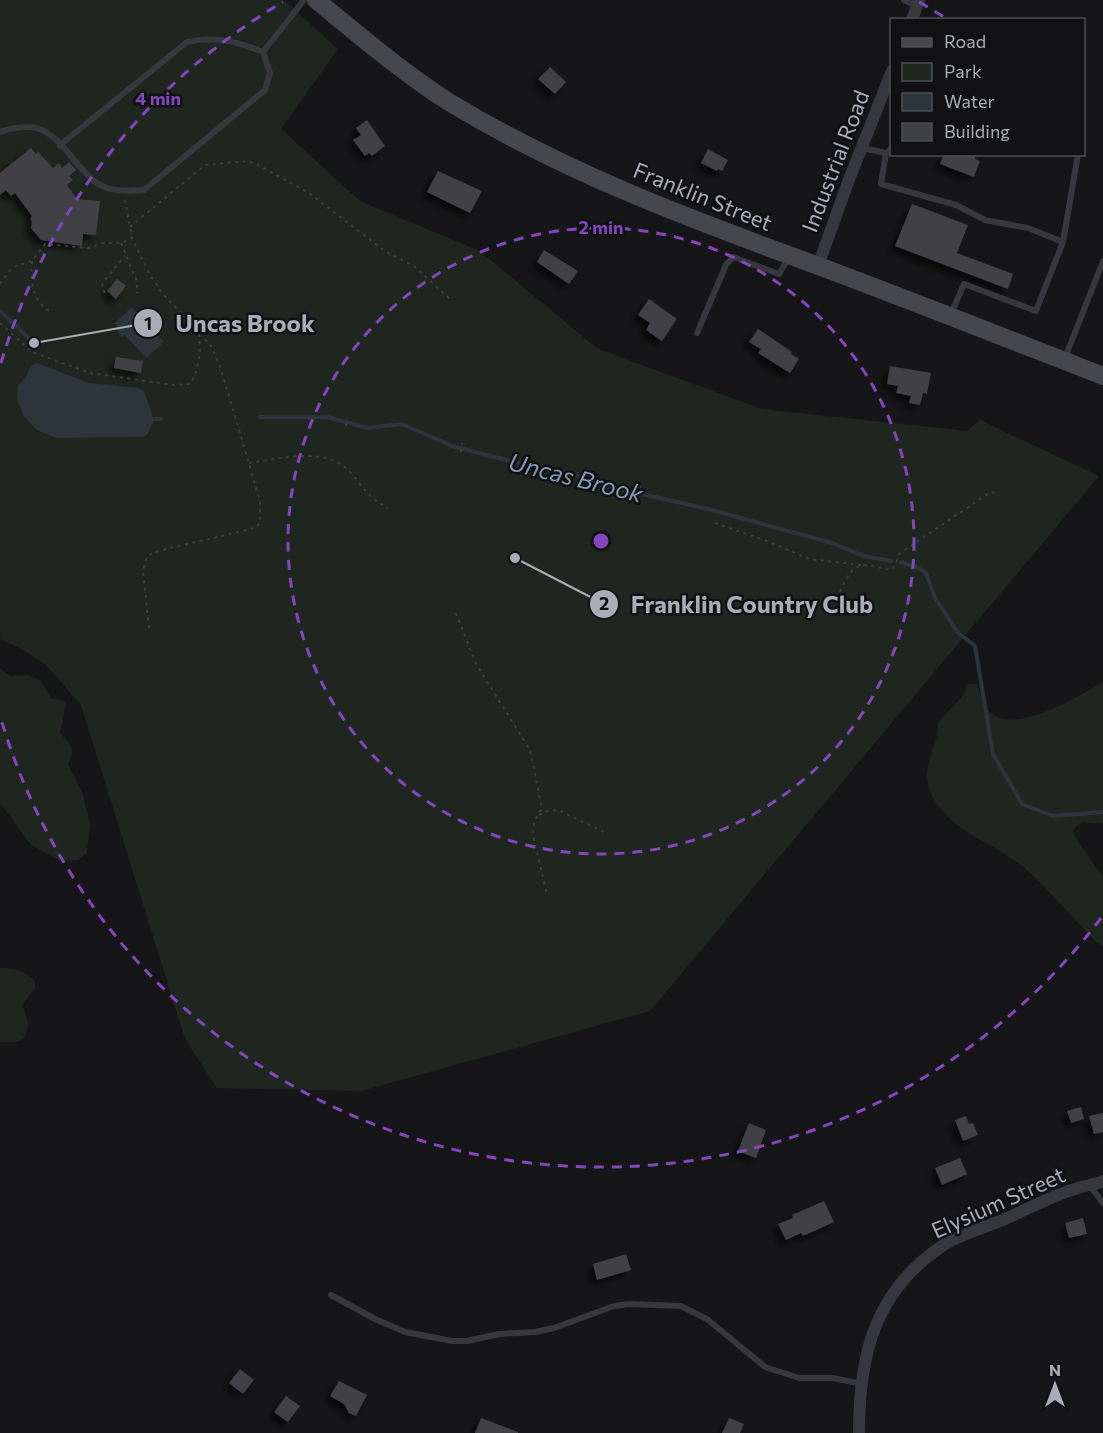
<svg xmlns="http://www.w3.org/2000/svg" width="1103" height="1433" font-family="Commissioner,sans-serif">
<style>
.green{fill:#1e261f}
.water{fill:#2c353c}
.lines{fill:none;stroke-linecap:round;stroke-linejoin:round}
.stream{stroke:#2c353c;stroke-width:4}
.building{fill:#404145;filter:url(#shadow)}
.path{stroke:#3d3f44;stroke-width:2;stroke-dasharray:3 4.5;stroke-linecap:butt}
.service{stroke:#37383d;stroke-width:6}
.minor{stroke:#37383d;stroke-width:12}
.secondary{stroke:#45474d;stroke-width:18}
.ring{fill:none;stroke:#8446be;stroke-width:3;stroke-dasharray:10 8}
.labels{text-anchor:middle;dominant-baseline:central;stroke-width:5;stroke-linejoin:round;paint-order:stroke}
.street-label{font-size:22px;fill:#a8adb8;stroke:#111113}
.water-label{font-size:24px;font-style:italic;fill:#7f9bb3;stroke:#111113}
.centre{fill:#8446be;stroke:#111113;stroke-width:3}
.ring-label{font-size:18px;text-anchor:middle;font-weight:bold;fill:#8446be;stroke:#111113;stroke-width:5;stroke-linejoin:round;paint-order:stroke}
.leader{fill:none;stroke:#a8adb8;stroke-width:2}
.callout-dot{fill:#a8adb8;stroke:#111113;stroke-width:2}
.mark-label{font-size:18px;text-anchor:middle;font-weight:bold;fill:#111}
.callout-label{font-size:24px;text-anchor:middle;font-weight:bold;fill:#a8adb8;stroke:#111113;stroke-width:5;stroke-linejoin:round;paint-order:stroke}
</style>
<defs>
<filter id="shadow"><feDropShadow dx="-5.5" dy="5.5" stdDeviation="3" flood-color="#0009"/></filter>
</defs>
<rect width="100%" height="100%" fill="#161618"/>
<path class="green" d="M 0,0 L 284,0 L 338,49 L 281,129 L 360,201 L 480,251 L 598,349 L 762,409 L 967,431 L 980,420 L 1099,476 L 650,1011 L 361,1091 L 217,1088 L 185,1039 L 81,705 L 45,664 L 25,651 L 0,639 Z
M 0,668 L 10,676 L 27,675 L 40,680 L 51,698 L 64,701 L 66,704 L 60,733 C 72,747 75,746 68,765 L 82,792 L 90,823 L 87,853 L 78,860 L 60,861 L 30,844 L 0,803 Z
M 1103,682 L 1103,824 L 1082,822 L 1073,830 L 1075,837 L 1103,877 L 1103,946 L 1097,943 C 1074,919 1051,892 1027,870 C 994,841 942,831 928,785 C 922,764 940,743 938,722 L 960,699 L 969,684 L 977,684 C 980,693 984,707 991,713 C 1017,735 1079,696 1103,682 Z
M 0,968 C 14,968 25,970 35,981 L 35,988 L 23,1004 C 25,1020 32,1023 24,1039 L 15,1042 L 0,1042 Z"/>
<path class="water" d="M 132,307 L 164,342 L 146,358 L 125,335 L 122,337 L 117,331 L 119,328 L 115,323 Z
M 37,363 L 89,383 L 138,388 L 144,391 L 154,420 L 147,435 L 143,437 L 56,438 L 37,430 L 23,415 L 17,399 L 18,386 L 25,378 L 32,365 Z"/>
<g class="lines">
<path class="stream" d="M 0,311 L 34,343 L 35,349
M 260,417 L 327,417 L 368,428 L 402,424 L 452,446 L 530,466 L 565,472 L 615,488 L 708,509 L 832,543 L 863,556 L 891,561
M 150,419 L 161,419
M 901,562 L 918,568 L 926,573 L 935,598 L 958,633 L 975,646 L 993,754 L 1022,804 L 1053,816 L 1103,812"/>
</g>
<path class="building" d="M 550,67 L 566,82 L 555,94 L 538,79 Z
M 367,120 L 385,146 L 372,156 L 369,153 L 365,156 L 353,140 L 361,135 L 356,128 Z
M 31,148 L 36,154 L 38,152 L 53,168 L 59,163 L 62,168 L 69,162 L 76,170 L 69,176 L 73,180 L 67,185 L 77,199 L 100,201 L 96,235 L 83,234 L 82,246 L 41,240 L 31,228 L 32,221 L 30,219 L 32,216 L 15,193 L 11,196 L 6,190 L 0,195 L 0,173 Z
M 708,149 L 728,160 L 722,171 L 718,169 L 717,171 L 701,163 Z
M 944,154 L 976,154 L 975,159 L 980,161 L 974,177 L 940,164 Z
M 438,171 L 482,191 L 470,213 L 427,192 Z
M 912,204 L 968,225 L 957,253 L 1013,274 L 1008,289 L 895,246 Z
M 544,250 L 578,271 L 569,284 L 537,262 Z
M 117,279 L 126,286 L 116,299 L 107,291 Z
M 649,299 L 677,319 L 662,341 L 646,330 L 650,323 L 638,315 Z
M 758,329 L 792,352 L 791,354 L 799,359 L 790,373 L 758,353 L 761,349 L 749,342 Z
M 116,357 L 143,361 L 141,373 L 114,368 Z
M 890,366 L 931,373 L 927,394 L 923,393 L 920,405 L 909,403 L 911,396 L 896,393 L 898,386 L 887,384 Z
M 1081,1107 L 1084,1119 L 1071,1123 L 1067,1111 Z
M 1103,1113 L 1103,1132 L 1094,1134 L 1089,1116 Z
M 966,1116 L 969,1124 L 973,1123 L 978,1135 L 963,1141 L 955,1120 Z
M 749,1123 L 766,1130 L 756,1158 L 738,1151 Z
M 960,1158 L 967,1174 L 942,1185 L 935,1168 Z
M 824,1201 L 834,1222 L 803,1236 L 801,1233 L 786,1240 L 778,1224 L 793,1218 L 792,1215 Z
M 1083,1218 L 1087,1234 L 1069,1238 L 1065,1223 Z
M 626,1254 L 631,1270 L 597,1280 L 593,1264 Z
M 240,1369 L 254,1380 L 243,1394 L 229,1383 Z
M 339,1381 L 367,1395 L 356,1416 L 349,1413 L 344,1404 L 330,1396 Z
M 286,1396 L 300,1406 L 288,1422 L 274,1412 Z
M 481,1418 L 518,1432 L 518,1433 L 475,1433 Z
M 729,1418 L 744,1424 L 740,1433 L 722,1433 Z"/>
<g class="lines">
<path class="path" d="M 130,227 L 205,165 L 248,161 L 258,165 L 309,193 L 386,252 L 414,266 L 451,300
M 121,243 L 137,282 L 137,293
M 32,261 C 31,281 31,301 51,312
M 0,284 L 9,271 L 14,267 L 32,261 L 45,244 L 88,248 L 104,243 L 121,243 L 132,238
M 105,293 L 102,287 L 103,282 L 125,256
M 0,323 L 32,352 L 90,373 L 174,385 L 190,384 L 195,376 L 200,354 L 199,332 L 163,294 L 150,275 L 132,238 L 125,200
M 346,426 L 347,418
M 461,452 L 462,443
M 249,463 C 278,459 324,446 348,470 C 364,486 365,496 388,508
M 512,473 L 517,453
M 636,502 L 641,481
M 715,523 L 767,541 L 809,559 L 861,565
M 840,592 C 847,575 854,561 875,566 C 881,568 886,570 893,569 L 900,553 L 989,493 L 996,492
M 456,613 L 476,664 L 530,750 L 542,808 L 534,822 L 533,836 L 547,894
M 149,628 L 143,572 L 147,556 L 158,551 L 255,528 L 260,523 L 260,501 L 220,366 L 210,344 L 201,336
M 539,815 L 548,811 L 558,810 L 608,834"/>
<path class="service" d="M 904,0 L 916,6
M 263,52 L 304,0
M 0,132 C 45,117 54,137 81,168 C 88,175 93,182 102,186 C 115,192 130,191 144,190 L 265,90 L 270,73 L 263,52 C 237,41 214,36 187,42 L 60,145
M 862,148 L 886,153 L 892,148
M 886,153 L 881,184 L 956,205 L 985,220 L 1028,228 L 1063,242
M 951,314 L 964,284 L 1036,311 L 1063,242 L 1078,154
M 697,333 L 726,265 L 733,257 L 779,274 L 790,256
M 1065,358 L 1103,261
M 1090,1186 L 1103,1203
M 331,1295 L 375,1319 L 405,1332 L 452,1341 L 467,1341 L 499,1334 L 535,1332 L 554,1328 L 614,1306 L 629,1304 L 681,1306 L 707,1319 L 765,1367 L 799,1378 L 833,1378 L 862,1384"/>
<path class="minor" d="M 912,20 L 919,0
M 818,266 L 848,182 L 892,71
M 859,1433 C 859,1356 874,1292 942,1246 C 958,1235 987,1227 1005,1219 C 1028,1209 1049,1197 1072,1190 C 1082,1186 1093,1185 1103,1181"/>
<path class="secondary" d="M 316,0 C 359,35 402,72 449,102 C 564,172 690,219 816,265 C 912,301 1008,339 1103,376"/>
</g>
<g class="ring">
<circle cx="601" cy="541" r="313"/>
<path d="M1101 918A626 626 0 0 1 1 719M1 363A626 626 0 0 1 283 2M919 2A626 626 0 0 1 947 19"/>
</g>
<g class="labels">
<g class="street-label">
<text transform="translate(835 161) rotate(-69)">Industrial Road</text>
<text transform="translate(703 196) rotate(22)">Franklin Street</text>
<text transform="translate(998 1202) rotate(-24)">Elysium Street</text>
</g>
<g class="water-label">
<text transform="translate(576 477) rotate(14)">Uncas Brook</text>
</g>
</g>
<circle cx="601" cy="541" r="9" class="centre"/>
<g class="ring-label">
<text x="158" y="105">4 min</text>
<text x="601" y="234">2 min</text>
</g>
<path class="leader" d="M34 343L148 323M515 558L604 604"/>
<g class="callout-dot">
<circle cx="34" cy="343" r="6"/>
<circle cx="515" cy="558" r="6"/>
<circle cx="148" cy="323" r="15"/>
<circle cx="604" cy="604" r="15"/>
</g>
<g class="mark-label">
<text x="148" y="330">1</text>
<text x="604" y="610">2</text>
</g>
<g class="callout-label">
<text x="245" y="332">Uncas Brook</text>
<text x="752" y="613">Franklin Country Club</text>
</g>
<rect x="890" y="18" width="195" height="138" fill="#111113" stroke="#4d4f55" stroke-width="1.5"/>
<rect x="902" y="38" width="30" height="9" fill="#45474d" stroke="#4d4f55" stroke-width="1.5"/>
<text x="944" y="48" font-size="18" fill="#a8adb8">Road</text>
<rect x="902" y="63" width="30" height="18" fill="#1e261f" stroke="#4d4f55" stroke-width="1.5"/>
<text x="944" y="78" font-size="18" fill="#a8adb8">Park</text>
<rect x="902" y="93" width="30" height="18" fill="#2c353c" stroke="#4d4f55" stroke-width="1.5"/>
<text x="944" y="108" font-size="18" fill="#a8adb8">Water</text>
<rect x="902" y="123" width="30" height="18" fill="#404145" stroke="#4d4f55" stroke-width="1.5"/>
<text x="944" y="138" font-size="18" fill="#a8adb8">Building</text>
<g transform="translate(1055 1385)" stroke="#111113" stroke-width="4.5" paint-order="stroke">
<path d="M0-4.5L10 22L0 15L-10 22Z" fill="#a8adb8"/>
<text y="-9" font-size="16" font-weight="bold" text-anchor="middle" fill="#a8adb8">N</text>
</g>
</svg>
